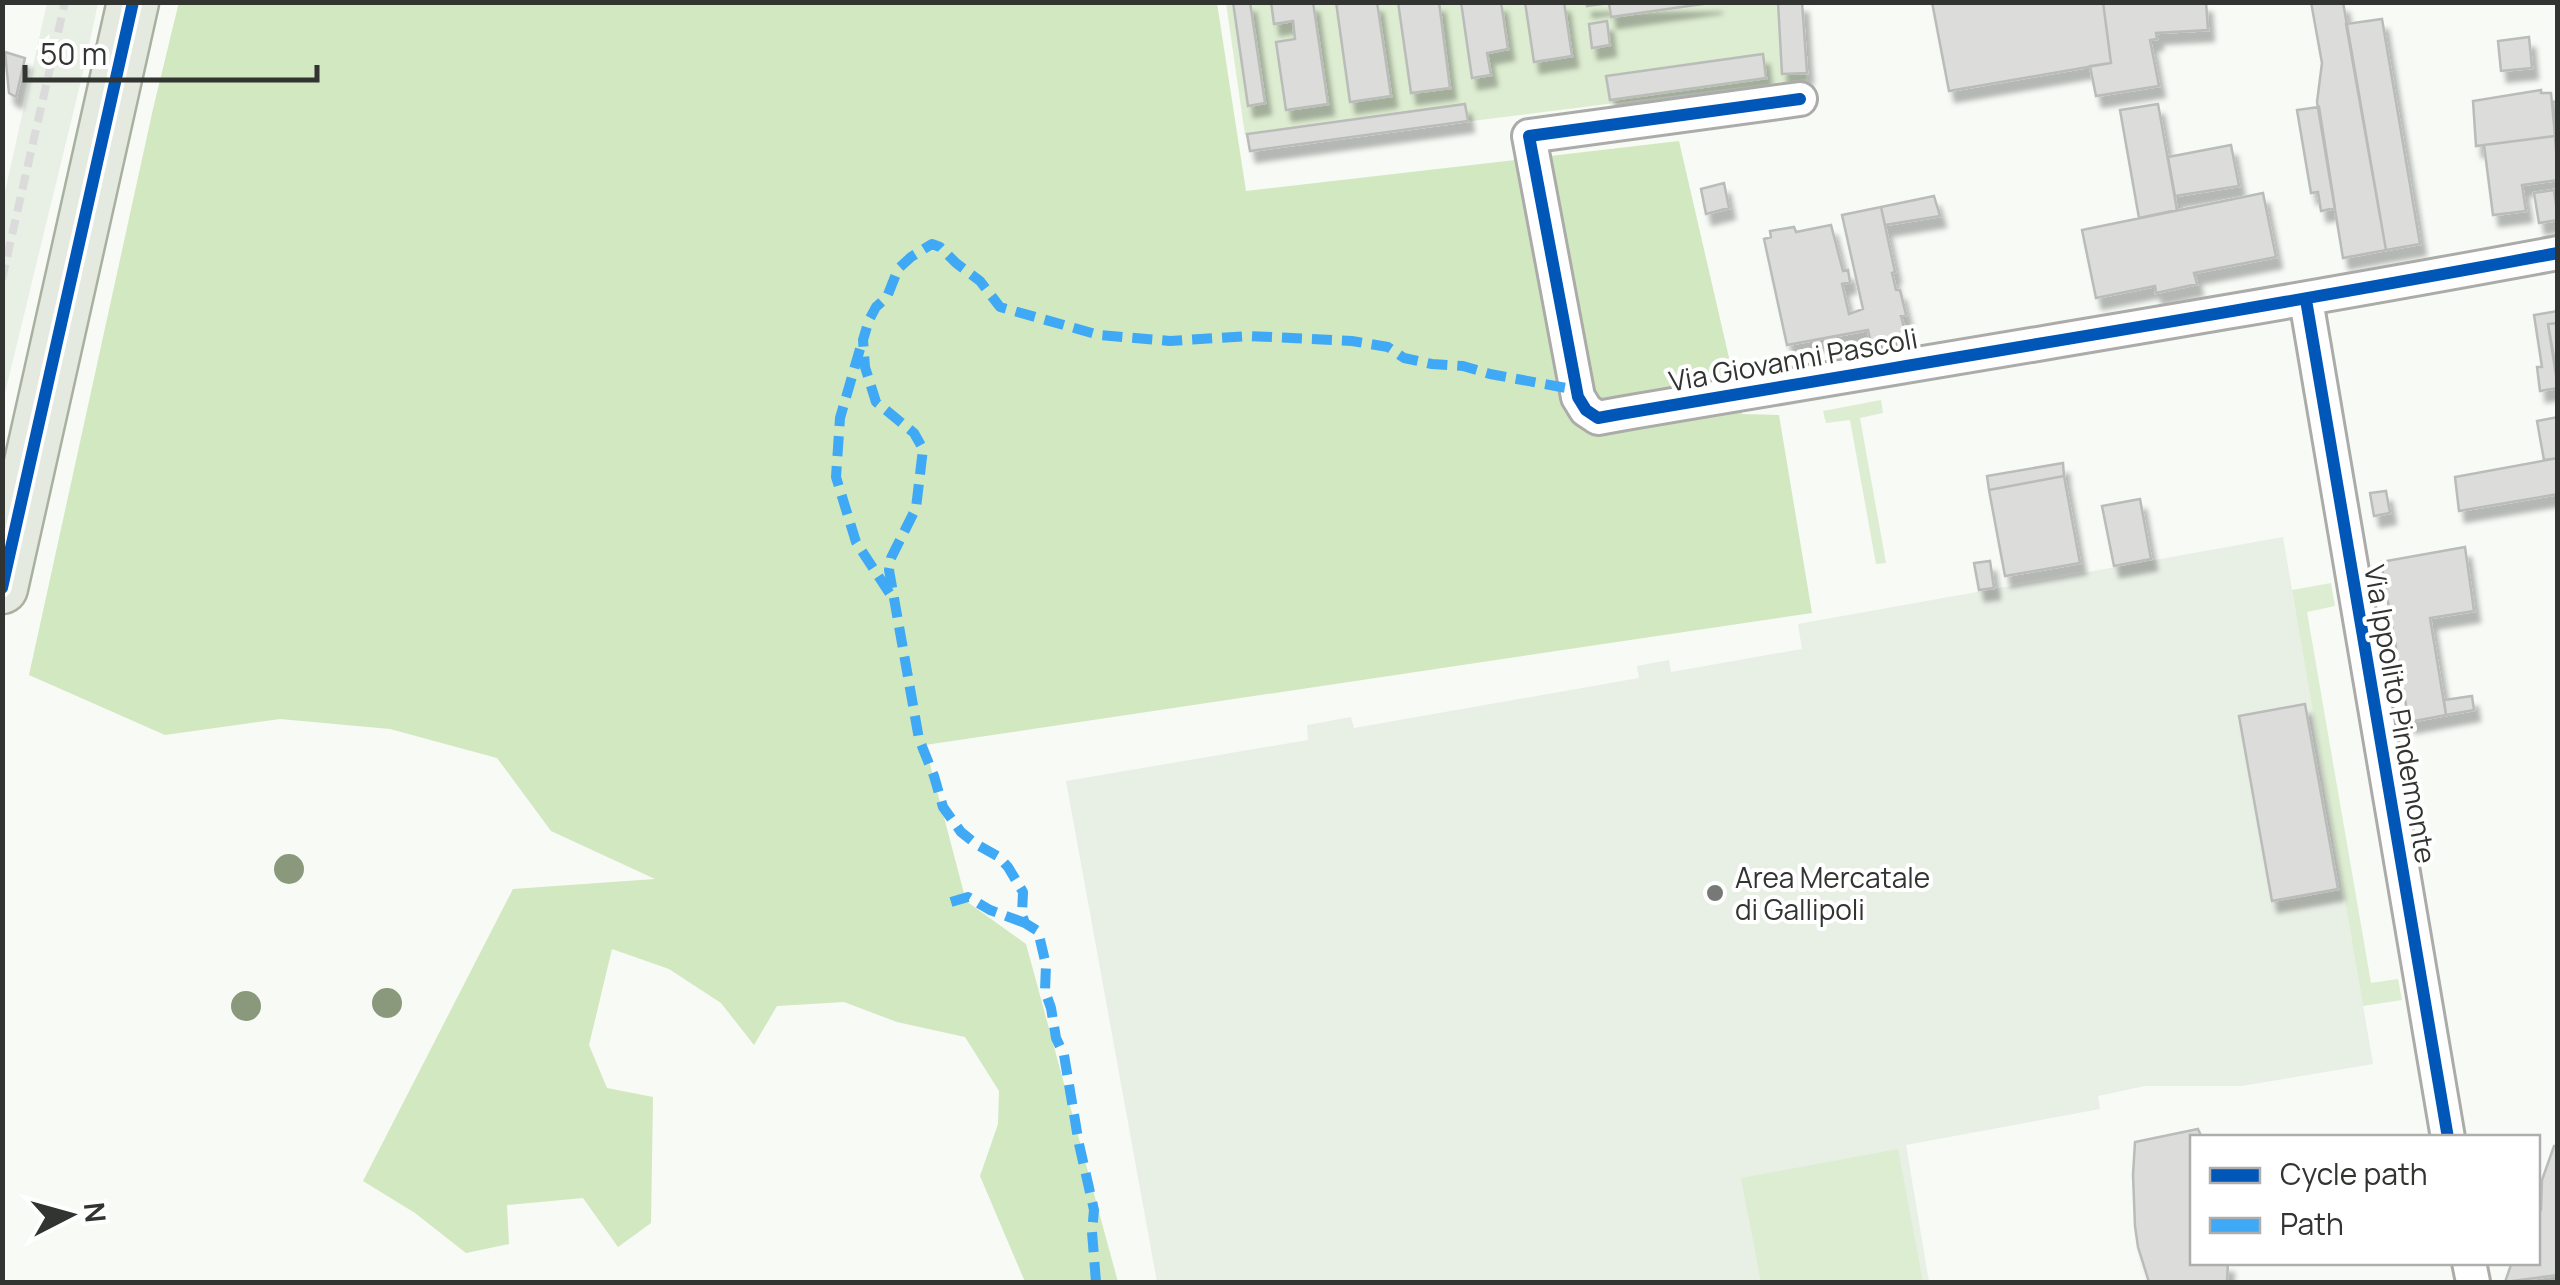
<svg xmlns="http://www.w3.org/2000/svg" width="2560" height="1285" font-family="Manrope,sans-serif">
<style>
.built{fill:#e8efe5}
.green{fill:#ddedd1}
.forest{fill:#d2e8c0}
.building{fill:#dcddda;stroke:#babcb9;stroke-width:2.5;filter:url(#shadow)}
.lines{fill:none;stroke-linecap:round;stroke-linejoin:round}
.minor-casing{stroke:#abaca9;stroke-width:38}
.primary-casing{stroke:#a8b19f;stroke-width:55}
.minor{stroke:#fefefe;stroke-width:32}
.primary{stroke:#e4eae0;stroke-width:50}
.rail{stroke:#dadbda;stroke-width:8;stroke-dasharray:15 8;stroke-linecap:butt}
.quiet{stroke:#3fa9f5;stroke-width:10;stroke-dasharray:20 10;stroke-linecap:butt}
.cycleway-casing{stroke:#fff;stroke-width:19}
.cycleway{stroke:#0057b8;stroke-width:12}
.tree{fill:#8a987b}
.poi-dot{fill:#777976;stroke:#fff;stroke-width:4}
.labels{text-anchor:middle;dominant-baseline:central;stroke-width:8;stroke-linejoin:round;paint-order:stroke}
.street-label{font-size:28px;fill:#323431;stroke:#fff}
.poi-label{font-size:28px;fill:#323431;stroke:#fff;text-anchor:start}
</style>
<defs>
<filter id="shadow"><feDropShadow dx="6" dy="11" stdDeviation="2.5" flood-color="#0004"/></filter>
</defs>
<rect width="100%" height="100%" fill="#f7faf5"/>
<path class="built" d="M 47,3 L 98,3 L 86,60 L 3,401 L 3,201 Z
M 2283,537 L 2373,1064 L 2241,1086 L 2145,1086 L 2098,1096 L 2100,1109 L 1906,1145 L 1929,1282 L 1157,1282 L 1066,781 L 1308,740 L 1307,725 L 1351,717 L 1354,728 L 1639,678 L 1637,666 L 1669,660 L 1671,672 L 1802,649 L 1798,624 Z"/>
<path class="green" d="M 1226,3 L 1802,3 L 1806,79 L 1464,122 L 1463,106 L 1245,135 Z
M 1881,400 L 1883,413 L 1860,418 L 1886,563 L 1876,564 L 1850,420 L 1826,423 L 1823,411 Z
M 2331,583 L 2335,606 L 2307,612 L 2371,983 L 2398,979 L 2402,1000 L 2363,1006 L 2292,590 Z
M 1898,1149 L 1923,1282 L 1761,1282 L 1741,1178 Z"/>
<path class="forest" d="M 179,2 L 1217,3 L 1246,191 L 1679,141 L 1742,414 L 1779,415 L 1812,613 L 925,745 L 966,901 L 1026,944 L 1118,1282 L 1025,1282 L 980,1176 L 998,1124 L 999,1091 L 965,1037 L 897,1022 L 844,1002 L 777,1006 L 754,1045 L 721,1003 L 669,969 L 612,949 L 589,1045 L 607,1088 L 653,1097 L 651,1223 L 618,1247 L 583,1198 L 507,1205 L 509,1244 L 466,1253 L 415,1213 L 363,1181 L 513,889 L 655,879 L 551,831 L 497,758 L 390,729 L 280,719 L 165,735 L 29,675 L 153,109 Z"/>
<path class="building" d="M 1233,2 L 1250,2 L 1265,103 L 1248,106 Z
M 1271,2 L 1313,2 L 1328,104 L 1286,110 L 1276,42 L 1295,39 L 1293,21 L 1274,24 Z
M 1336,2 L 1377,2 L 1391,96 L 1350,102 Z
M 1398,2 L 1439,2 L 1450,88 L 1411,93 Z
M 1461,2 L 1501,2 L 1508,49 L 1487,53 L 1491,75 L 1472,78 Z
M 1525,2 L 1564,2 L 1572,56 L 1534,62 Z
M 1586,2 L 1717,2 L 1611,17 L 1609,3 L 1587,6 Z
M 1778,2 L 1802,2 L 1807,73 L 1782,74 Z
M 1932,2 L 2103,2 L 2111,63 L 1949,91 Z
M 2103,2 L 2206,2 L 2208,30 L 2156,33 L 2157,39 L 2150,40 L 2159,86 L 2096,96 L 2090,66 L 2111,63 Z
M 2311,2 L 2343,2 L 2386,250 L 2343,258 L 2317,102 L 2322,63 Z
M 2382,19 L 2420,244 L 2386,250 L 2346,24 Z
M 1607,21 L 1610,45 L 1592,48 L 1589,24 Z
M 2529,37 L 2532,68 L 2501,71 L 2498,41 Z
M 5,52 L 25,58 L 16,97 L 9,93 Z
M 1763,54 L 1766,78 L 1610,100 L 1606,76 Z
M 2541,90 L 2541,93 L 2551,93 L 2555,136 L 2476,146 L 2473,101 Z
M 2558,101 L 2558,155 L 2553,102 Z
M 1465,104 L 1468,121 L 1250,151 L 1247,134 Z
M 2158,104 L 2177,210 L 2139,218 L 2120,110 Z
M 2319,107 L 2335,208 L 2321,211 L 2318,192 L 2311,193 L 2297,110 Z
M 2555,136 L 2558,180 L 2522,185 L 2526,211 L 2493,215 L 2484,145 Z
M 2231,145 L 2239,186 L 2175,196 L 2168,157 Z
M 1724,183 L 1729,208 L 1706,214 L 1701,189 Z
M 2554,190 L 2558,220 L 2539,223 L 2534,193 Z
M 2263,193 L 2276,257 L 2194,273 L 2197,284 L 2156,293 L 2155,286 L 2096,298 L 2082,230 Z
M 1934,196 L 1940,216 L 1885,225 L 1881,207 Z
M 1881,207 L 1895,272 L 1892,273 L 1896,290 L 1900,290 L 1906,315 L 1901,316 L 1906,335 L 1871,343 L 1868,330 L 1787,345 L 1764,239 L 1771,237 L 1770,231 L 1794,227 L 1796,232 L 1831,225 L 1843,271 L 1848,270 L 1850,282 L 1842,284 L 1849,314 L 1863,309 L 1842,215 Z
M 2558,311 L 2558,323 L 2548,324 L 2558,388 L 2540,391 L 2537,367 L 2542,367 L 2534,315 Z
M 2558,323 L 2558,380 L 2548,324 Z
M 2558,417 L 2558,458 L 2544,460 L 2537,421 Z
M 2558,458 L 2558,494 L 2459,511 L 2455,477 Z
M 2063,463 L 2064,476 L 1989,490 L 1987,476 Z
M 2064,476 L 2080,563 L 2005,576 L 1989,490 Z
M 2386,491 L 2390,513 L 2374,516 L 2370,493 Z
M 2140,499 L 2151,559 L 2114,566 L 2102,506 Z
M 2465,547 L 2474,611 L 2430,618 L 2446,715 L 2409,722 L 2381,562 Z
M 1990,561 L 1994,588 L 1979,590 L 1974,563 Z
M 2472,696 L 2474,710 L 2446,715 L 2444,700 Z
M 2305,704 L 2338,889 L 2272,901 L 2239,716 Z
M 2198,1129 L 2202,1138 L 2192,1138 L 2192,1262 L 2228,1262 L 2227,1282 L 2149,1282 L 2138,1247 L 2135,1226 L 2133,1175 L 2135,1142 Z
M 2554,1146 L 2558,1146 L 2558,1275 L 2505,1282 L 2512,1262 L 2538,1262 L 2538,1210 L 2541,1210 L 2542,1180 Z"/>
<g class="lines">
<defs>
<path id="minor" d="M 1800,99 L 1529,136 L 1578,397 L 1586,410 L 1598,418 L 1620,414 C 1932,361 2246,311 2558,253
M 2306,300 L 2448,1138
M 2469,1262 L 2473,1282"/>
<path id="primary" d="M 2,588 L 133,2"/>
</defs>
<use href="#minor" class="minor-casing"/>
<use href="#primary" class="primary-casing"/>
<use href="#minor" class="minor"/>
<use href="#primary" class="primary"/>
<path class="rail" d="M 2,279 L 65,2"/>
<path class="quiet" d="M 860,349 L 840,418 L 836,477 L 856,542 L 892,597
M 951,902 L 968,897 L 990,910 L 1025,923
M 1096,1282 L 1092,1232 L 1094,1210 L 1079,1144 L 1064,1055 L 1056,1038 L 1051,1008 L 1045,991 L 1046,965 L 1038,931 L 1025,923 L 1022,915 L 1023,892 L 1008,867 L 999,857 L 976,844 L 961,832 L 943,807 L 934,776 L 919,739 L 889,570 L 891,558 L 916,508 L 923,449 L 914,433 L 876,402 L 865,367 L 863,340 L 869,320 L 876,307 L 887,297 L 898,269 L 911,257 L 932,244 L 940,247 L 956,263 L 980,281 L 1000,307 L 1099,335 L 1170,341 L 1249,336 L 1352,341 L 1388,347 L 1404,358 L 1432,364 L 1463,366 L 1490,374 L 1577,390"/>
<defs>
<path id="cycleway" d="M 1800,99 L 1529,136 L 1578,397 L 1586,410 L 1598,418 L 1620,414 C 1932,361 2246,311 2558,253
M 2306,300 L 2448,1138
M 2,588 L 133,2"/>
</defs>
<use href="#cycleway" class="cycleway-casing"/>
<use href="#cycleway" class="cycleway"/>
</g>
<g class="tree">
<circle cx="289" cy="869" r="15"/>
<circle cx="387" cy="1003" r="15"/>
<circle cx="246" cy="1006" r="15"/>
</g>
<circle class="poi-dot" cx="1715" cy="893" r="10"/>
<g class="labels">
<g class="street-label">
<text transform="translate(1793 359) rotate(-10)">Via Giovanni Pascoli</text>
<text transform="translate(2401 714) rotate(80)">Via Ippolito Pindemonte</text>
</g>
<g class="poi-label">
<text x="1735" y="877">Area Mercatale<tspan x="1735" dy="32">di Gallipoli</tspan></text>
</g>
</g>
<rect width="2560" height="1285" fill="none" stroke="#323431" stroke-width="10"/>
<rect x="2190" y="1135" width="350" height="130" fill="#ffffff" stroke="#adaead" stroke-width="2.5"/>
<rect x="2210" y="1168" width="50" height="15" fill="#0057b8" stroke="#adaead" stroke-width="2.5"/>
<text x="2280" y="1185" font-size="30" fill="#323431">Cycle path</text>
<rect x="2210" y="1218" width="50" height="15" fill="#3fa9f5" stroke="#adaead" stroke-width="2.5"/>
<text x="2280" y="1235" font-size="30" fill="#323431">Path</text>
<g transform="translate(70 1215) rotate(84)" stroke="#ffffff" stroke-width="8" paint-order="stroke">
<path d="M0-8L18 38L0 25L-18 38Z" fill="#323431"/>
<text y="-15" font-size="28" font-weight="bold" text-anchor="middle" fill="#323431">N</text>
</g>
<path d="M25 65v15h292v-15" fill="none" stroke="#323431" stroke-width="5"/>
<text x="40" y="65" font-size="30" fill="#323431" stroke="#ffffff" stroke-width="8" paint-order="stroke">50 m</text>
</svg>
